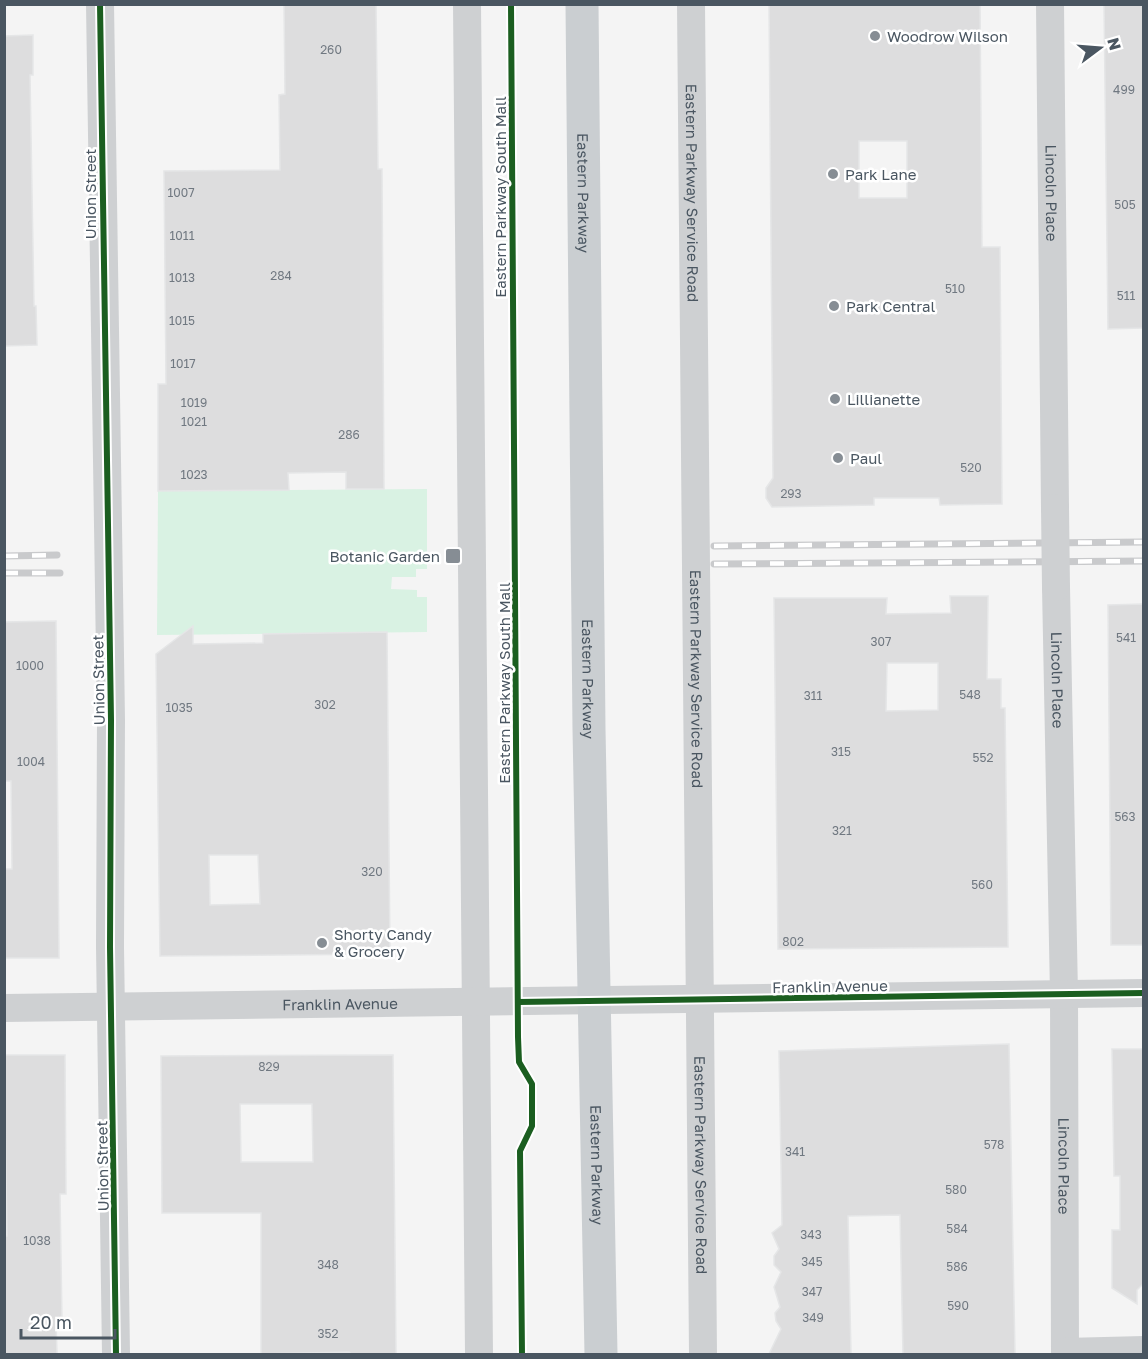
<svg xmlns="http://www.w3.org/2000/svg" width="1148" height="1359" font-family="'Golos Text',sans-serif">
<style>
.green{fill:#d9f2e3}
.building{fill:#ddddde;stroke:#e5e6e7;stroke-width:1.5;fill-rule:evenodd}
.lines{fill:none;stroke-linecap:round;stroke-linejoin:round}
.minor{stroke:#ced0d2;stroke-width:28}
.primary{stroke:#caced1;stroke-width:33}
.rail-casing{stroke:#c9cacc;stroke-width:7}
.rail{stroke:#fff;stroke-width:4.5;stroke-dasharray:14;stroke-linecap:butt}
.minor-bridge{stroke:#ced0d2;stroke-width:28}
.cycleway-casing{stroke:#fff;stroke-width:10}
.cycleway{stroke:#1b5e20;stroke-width:6}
.poi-dot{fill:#868d94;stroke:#fff;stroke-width:2}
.labels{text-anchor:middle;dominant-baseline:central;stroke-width:5;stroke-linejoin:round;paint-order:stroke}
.number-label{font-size:12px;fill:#707881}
.poi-label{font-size:15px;fill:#4a5661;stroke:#fff;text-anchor:start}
.street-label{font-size:15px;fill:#4a5661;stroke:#fff}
</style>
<rect width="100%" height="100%" fill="#f4f4f4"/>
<path class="green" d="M 427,489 L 427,569 L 416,569 L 416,577 L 392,577 L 391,589 L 417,590 L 417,597 L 427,597 L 427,632 L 157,635 L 158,491 Z"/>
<path class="building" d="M 284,4 L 376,4 L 378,169 L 382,169 L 384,489 L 346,489 L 346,472 L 288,473 L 289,490 L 158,491 L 158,384 L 166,384 L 164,171 L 280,170 L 279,95 L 285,94 Z
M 769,4 L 980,4 L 982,247 L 1000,247 L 1002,504 L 940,505 L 939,498 L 874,498 L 874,505 L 772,507 L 766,498 L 766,488 L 773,478 ZM 859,141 L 907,141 L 907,198 L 859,198 Z
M 1104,4 L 1143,4 L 1143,328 L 1108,329 Z
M 33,35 L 33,75 L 30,75 L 34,306 L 36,306 L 37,345 L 4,346 L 4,36 Z
M 950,596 L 988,596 L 987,679 L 1001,679 L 1001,708 L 1005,708 L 1008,947 L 778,949 L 774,598 L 887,598 L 886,614 L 951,613 ZM 887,663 L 938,663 L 938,710 L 886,711 Z
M 1143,604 L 1143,945 L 1111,945 L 1108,605 Z
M 56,621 L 59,958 L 4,958 L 4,869 L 12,869 L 11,781 L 4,781 L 4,622 Z
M 193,626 L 193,644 L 263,643 L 263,634 L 387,632 L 390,954 L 160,956 L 156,654 ZM 209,855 L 258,855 L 260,904 L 210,905 Z
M 1009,1044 L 1015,1354 L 903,1354 L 900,1215 L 848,1216 L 851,1354 L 769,1354 L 781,1329 L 776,1321 L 775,1313 L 780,1307 L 774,1287 L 781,1272 L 774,1265 L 774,1256 L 779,1249 L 772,1233 L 782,1225 L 779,1051 Z
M 1112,1049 L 1143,1049 L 1143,1284 L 1137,1290 L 1137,1304 L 1112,1288 L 1112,1230 L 1120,1230 L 1120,1176 L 1114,1176 Z
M 4,1055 L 65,1055 L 66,1194 L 60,1194 L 62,1320 L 56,1320 L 57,1354 L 4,1354 L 4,1236 L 7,1236 Z
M 393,1055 L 396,1354 L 351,1354 L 349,1352 L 261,1354 L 261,1213 L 162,1213 L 161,1056 ZM 240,1104 L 312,1104 L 313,1162 L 241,1162 Z"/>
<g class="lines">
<g class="minor">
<path d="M 100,4 L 111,720 L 110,947 L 116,1354"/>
<path d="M 467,4 L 479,1354"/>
<path id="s1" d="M 691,4 L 703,1354"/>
<path id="s2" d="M 1050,4 L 1055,508"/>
<path id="s3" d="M 1056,587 L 1064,994 L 1065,1354"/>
<path id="s4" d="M 4,1008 L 1144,993"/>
<path d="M 1065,1352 L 1144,1350"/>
</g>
<path class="primary" id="s5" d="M 582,4 L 589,729 L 601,1354"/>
<defs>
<path id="rail" d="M 714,546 L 1144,542
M 4,556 L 57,555
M 714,564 L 1144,561
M 4,573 L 60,573"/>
</defs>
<use href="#rail" class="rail-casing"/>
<use href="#rail" class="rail"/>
<path class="minor-bridge" d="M 1055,508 L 1056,587"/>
<defs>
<path id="cycleway" d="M 100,4 L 111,720 L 110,947 L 116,1354
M 511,4 L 518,1037 L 519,1062 L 532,1084 L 532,1126 L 520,1151 L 522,1354
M 518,1002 L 1144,993"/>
</defs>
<use href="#cycleway" class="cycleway-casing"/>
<use href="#cycleway" class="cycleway"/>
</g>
<g class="poi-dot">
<circle cx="875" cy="36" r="6"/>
<circle cx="833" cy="174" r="6"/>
<circle cx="834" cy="306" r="6"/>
<circle cx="835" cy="399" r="6"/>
<circle cx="838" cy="458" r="6"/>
<rect x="445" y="548" width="16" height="16" rx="3"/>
<circle cx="322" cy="943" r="6"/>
</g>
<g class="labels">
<g class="number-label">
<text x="331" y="49">260</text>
<text x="1124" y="89">499</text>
<text x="181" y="192">1007</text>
<text x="1125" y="204">505</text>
<text x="182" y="235">1011</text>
<text x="281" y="275">284</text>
<text x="182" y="277">1013</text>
<text x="955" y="288">510</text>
<text x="1126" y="295">511</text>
<text x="182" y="320">1015</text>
<text x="183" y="363">1017</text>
<text x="194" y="402">1019</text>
<text x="194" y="421">1021</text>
<text x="349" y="434">286</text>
<text x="971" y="467">520</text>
<text x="194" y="474">1023</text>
<text x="791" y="493">293</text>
<text x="1126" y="637">541</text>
<text x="881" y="641">307</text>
<text x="30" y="665">1000</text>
<text x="970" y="694">548</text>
<text x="813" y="695">311</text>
<text x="325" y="704">302</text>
<text x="179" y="707">1035</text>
<text x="841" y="751">315</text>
<text x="983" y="757">552</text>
<text x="31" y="761">1004</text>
<text x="1125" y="816">563</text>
<text x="842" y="830">321</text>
<text x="372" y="871">320</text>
<text x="982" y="884">560</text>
<text x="793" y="941">802</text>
<text x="269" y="1066">829</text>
<text x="994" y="1144">578</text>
<text x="795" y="1151">341</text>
<text x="956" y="1189">580</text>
<text x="957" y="1228">584</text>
<text x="811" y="1234">343</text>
<text x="37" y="1240">1038</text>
<text x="812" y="1261">345</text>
<text x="328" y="1264">348</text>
<text x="957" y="1266">586</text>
<text x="812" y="1291">347</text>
<text x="958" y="1305">590</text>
<text x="813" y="1317">349</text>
<text x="328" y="1333">352</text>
</g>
<g class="poi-label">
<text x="887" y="36">Woodrow Wilson</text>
<text x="845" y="174">Park Lane</text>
<text x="846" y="306">Park Central</text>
<text x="847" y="399">Lillianette</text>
<text x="850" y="458">Paul</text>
<text x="440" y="556" text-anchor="end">Botanic Garden</text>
<text x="334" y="934">Shorty Candy<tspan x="334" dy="17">&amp; Grocery</tspan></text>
</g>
<g class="street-label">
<text transform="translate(90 194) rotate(-90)">Union Street</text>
<text stroke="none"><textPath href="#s5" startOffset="189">Eastern Parkway</textPath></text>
<text stroke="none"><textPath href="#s1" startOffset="189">Eastern Parkway Service Road</textPath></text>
<text stroke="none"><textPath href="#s2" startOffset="189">Lincoln Place</textPath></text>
<text transform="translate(500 197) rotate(-90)">Eastern Parkway South Mall</text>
<text stroke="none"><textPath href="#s1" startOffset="675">Eastern Parkway Service Road</textPath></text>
<text transform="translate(98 680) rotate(-91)">Union Street</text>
<text stroke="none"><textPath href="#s5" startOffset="675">Eastern Parkway</textPath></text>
<text stroke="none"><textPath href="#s3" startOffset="93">Lincoln Place</textPath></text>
<text transform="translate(504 683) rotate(-90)">Eastern Parkway South Mall</text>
<text transform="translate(830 986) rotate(-1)">Franklin Avenue</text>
<text stroke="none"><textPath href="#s4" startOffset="336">Franklin Avenue</textPath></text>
<text stroke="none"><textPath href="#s5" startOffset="1161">Eastern Parkway</textPath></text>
<text stroke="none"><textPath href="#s1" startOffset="1161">Eastern Parkway Service Road</textPath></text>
<text stroke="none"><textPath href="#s3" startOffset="579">Lincoln Place</textPath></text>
<text transform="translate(102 1166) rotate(-91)">Union Street</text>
</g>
</g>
<rect width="1148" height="1359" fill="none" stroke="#4a5661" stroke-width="12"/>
<g transform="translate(1100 48) rotate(74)" stroke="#ffffff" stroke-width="4.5" paint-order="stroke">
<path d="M0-4.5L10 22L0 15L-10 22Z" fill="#4a5661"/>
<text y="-9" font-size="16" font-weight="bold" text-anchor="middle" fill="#4a5661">N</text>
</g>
<path d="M21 1329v9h94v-9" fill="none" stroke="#4a5661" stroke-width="3"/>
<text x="30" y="1329" font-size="18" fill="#4a5661" stroke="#ffffff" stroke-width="4.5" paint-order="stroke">20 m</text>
</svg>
